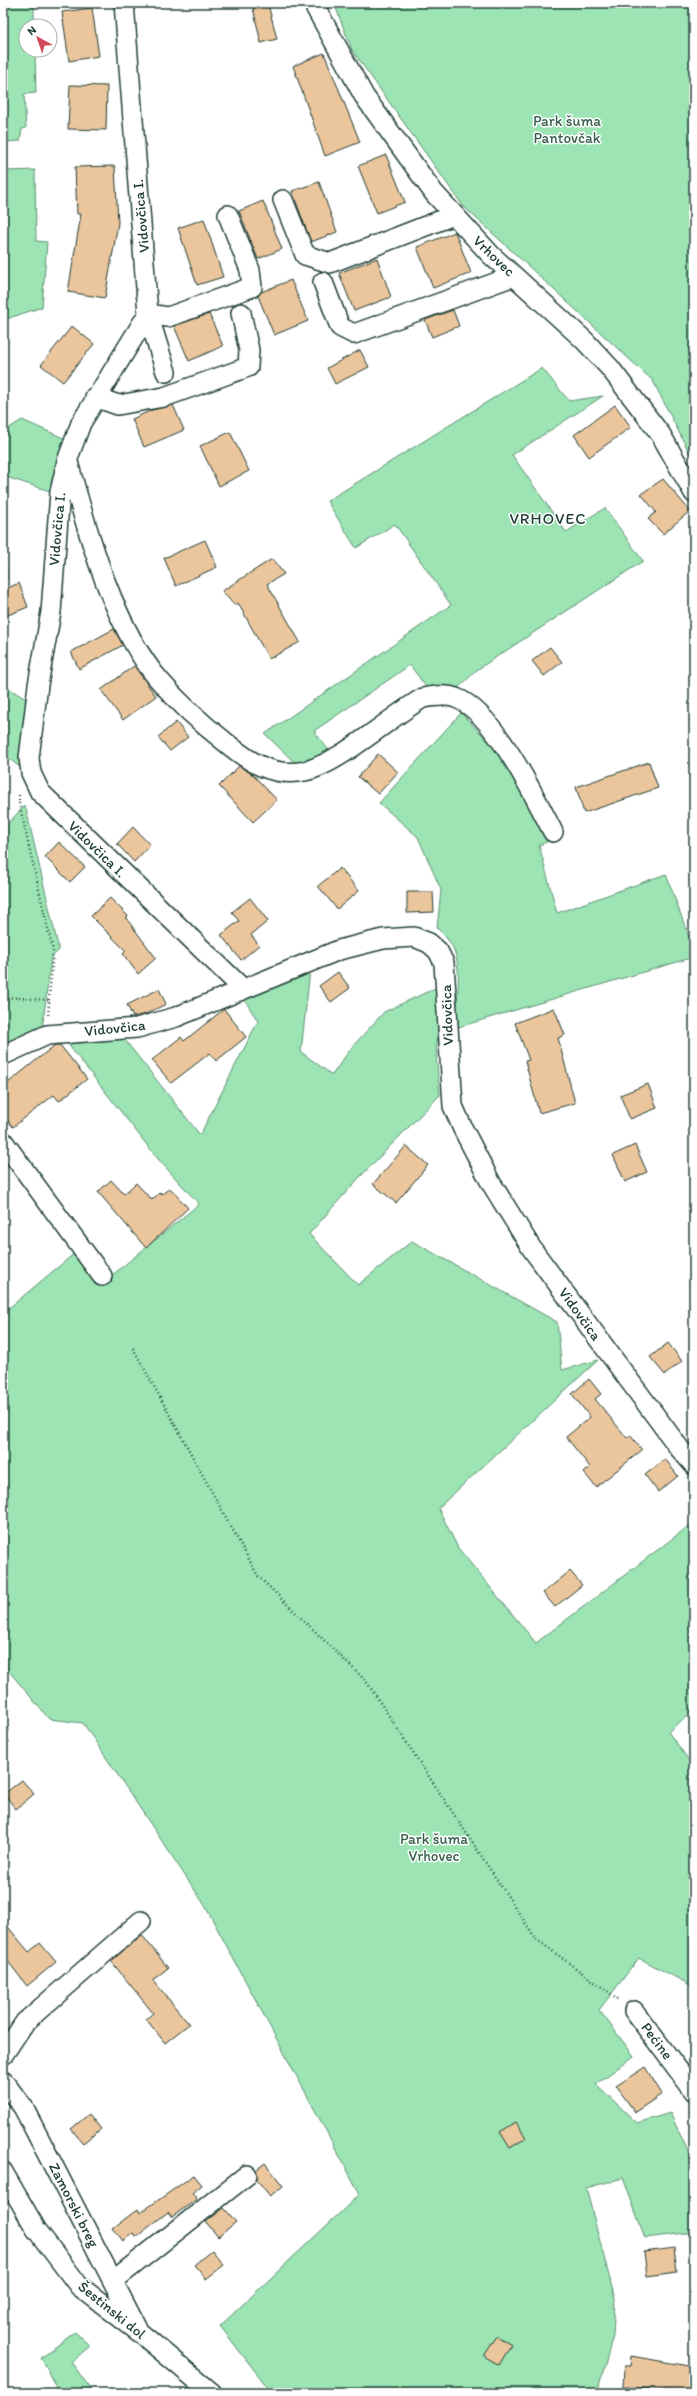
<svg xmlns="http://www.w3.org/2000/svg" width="697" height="2396" font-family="Itim,sans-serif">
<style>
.green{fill:#9ce4b3;stroke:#5e9074}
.building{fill:#ebc59c;stroke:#1f3d34}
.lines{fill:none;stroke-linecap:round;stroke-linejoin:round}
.minor-casing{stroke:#1f3d34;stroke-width:22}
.path{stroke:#1f3d34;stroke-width:2.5;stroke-dasharray:1 3;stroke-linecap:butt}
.minor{stroke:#fff;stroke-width:19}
.labels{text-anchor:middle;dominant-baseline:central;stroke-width:3;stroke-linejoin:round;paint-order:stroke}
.park-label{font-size:15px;fill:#385e4d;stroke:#fff}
.street-label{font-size:15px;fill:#1f3d34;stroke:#fff}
.neighbourhood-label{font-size:16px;letter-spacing:1px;fill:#1f3d34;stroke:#fff}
</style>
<rect width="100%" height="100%" fill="#fff"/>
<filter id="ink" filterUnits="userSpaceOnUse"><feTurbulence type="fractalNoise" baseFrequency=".025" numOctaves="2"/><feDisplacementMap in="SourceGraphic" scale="8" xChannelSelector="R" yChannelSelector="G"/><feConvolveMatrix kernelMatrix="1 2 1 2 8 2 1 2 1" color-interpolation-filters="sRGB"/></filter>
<g filter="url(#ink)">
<path class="green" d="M 3,3 L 66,3 L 34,6 L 34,26 L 26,26 L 26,50 L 35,50 L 36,93 L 24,94 L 26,128 L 22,129 L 20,141 L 4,142 L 7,171 L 35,170 L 36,241 L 47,242 L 42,307 L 3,320 Z
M 334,3 L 694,3 L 694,462 L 653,381 L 463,206 L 352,50 Z
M 542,368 L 569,401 L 603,396 L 512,455 L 566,532 L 605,508 L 643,561 L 478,669 L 456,690 L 426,687 L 410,665 L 314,731 L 330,752 L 305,764 L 295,763 L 265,734 L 451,605 L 395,524 L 356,548 L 327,501 Z
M 22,420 L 68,440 L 53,492 L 6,477 L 5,533 L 7,579 L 3,580 L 3,432 Z
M 3,685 L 31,702 L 25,771 L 3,754 Z
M 461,713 L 497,750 L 521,787 L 549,841 L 539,845 L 557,913 L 666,874 L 694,951 L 694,957 L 455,1028 C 456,1004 462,975 455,953 C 452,943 444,935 437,928 L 441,890 L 418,837 L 379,803 Z
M 25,805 L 59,950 L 51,958 L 42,1030 L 7,1046 L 3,1042 L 3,829 Z
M 310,970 L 301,1052 L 332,1075 L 352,1047 L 384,1012 L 442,985 L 436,1054 L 440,1095 L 358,1179 L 309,1234 L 358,1285 L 412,1241 L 557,1322 L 562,1370 L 598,1360 L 438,1508 L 458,1548 L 536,1643 L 694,1522 L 694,1710 L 668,1732 L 694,1767 L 694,1987 L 639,1958 L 599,2010 L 634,2056 L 596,2084 L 637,2123 L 670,2113 L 687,2149 L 694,2176 L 694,2232 L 645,2238 L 623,2178 L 586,2188 L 615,2299 L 613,2336 L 597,2393 L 272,2393 L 220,2326 L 360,2194 L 204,1904 L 83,1723 L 49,1719 L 3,1664 L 3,1313 L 76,1252 L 99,1286 L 199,1204 L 158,1159 L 63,1038 L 121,1035 L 200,1135 L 258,1021 L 242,996 Z
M 75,2332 L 90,2346 L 71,2362 L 90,2388 L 82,2393 L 51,2393 L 57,2387 L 41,2358 Z"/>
<path class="building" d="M 268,4 L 277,39 L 261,43 L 253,8 Z
M 92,8 L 99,56 L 69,61 L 62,12 Z
M 324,53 L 360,142 L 325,156 L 293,66 Z
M 70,85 L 107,86 L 106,130 L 68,129 Z
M 386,155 L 405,202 L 377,213 L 358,166 Z
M 115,166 L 118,223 L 105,298 L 68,292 L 81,214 L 77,214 L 75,167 Z
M 319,182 L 337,232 L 311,242 L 292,191 Z
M 263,201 L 282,249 L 258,259 L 239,211 Z
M 204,219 L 223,277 L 197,285 L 178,228 Z
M 455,232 L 471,273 L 433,288 L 417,247 Z
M 377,258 L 391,297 L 354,311 L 339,273 Z
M 291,280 L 308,321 L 274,335 L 258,296 L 261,292 Z
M 453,310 L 459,326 L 432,337 L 425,320 Z
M 209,314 L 223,346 L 189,361 L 174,326 Z
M 72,326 L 94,344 L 63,382 L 41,365 Z
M 360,350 L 369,367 L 335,384 L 327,368 Z
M 173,405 L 184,430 L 144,447 L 132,419 L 152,410 Z
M 615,405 L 631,427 L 589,457 L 574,435 Z
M 230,432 L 249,471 L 219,486 L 200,446 Z
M 663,479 L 690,511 L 663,534 L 648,519 L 656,512 L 641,494 Z
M 205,540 L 217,567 L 176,586 L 164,558 Z
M 272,559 L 284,574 L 267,584 L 300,642 L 269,659 L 238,603 L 234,605 L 222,591 Z
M 19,583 L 28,607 L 3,617 L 3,590 Z
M 114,629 L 123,645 L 79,669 L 71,652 Z
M 550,647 L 562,662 L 544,676 L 532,661 Z
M 134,666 L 156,696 L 123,720 L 101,690 Z
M 176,722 L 188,737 L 170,751 L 158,737 Z
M 378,754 L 398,772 L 378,794 L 358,777 Z
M 649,762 L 658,788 L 584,813 L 576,787 Z
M 239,766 L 252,774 L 277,800 L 253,822 L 219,786 Z
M 133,827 L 150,845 L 134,862 L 117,844 Z
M 59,842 L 85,867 L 70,882 L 45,857 Z
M 340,868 L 359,891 L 337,909 L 318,886 Z
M 407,892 L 433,892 L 434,912 L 407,913 Z
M 110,898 L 128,916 L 126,918 L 156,958 L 138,974 L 123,954 L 126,951 L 91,916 Z
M 250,898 L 268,921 L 251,935 L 259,945 L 241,960 L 221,935 L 239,921 L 232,912 Z
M 338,972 L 350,988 L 331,1002 L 319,986 Z
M 159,989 L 166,1004 L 146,1014 L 133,1017 L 127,1005 Z
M 554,1008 L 565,1035 L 558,1038 L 575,1103 L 539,1113 L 525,1061 L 529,1060 L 515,1023 Z
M 224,1009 L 246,1037 L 216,1061 L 210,1053 L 171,1083 L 152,1060 L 181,1037 L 184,1041 Z
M 55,1045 L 60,1045 L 87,1079 L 59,1101 L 54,1095 L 13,1127 L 3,1115 L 3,1087 Z
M 648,1084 L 657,1108 L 630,1119 L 620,1095 Z
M 635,1145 L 647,1172 L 625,1182 L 613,1155 Z
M 406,1146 L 428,1165 L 396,1203 L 373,1184 Z
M 111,1180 L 124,1194 L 136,1183 L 152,1200 L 160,1192 L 162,1194 L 170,1188 L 188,1208 L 146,1248 L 98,1192 Z
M 668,1343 L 682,1361 L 665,1375 L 650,1357 Z
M 589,1379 L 601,1394 L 595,1399 L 627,1438 L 630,1435 L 642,1450 L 596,1487 L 584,1473 L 590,1467 L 566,1437 L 590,1417 L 572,1394 Z
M 665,1459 L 678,1476 L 658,1492 L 645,1475 Z
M 570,1571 L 582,1585 L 555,1607 L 543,1593 Z
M 22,1780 L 34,1794 L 16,1809 L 4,1794 Z
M 3,1921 L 29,1952 L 40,1943 L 56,1962 L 27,1986 L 3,1955 Z
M 142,1935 L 168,1968 L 153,1980 L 189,2024 L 165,2043 L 146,2019 L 153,2013 L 111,1961 Z
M 645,2067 L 662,2094 L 635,2112 L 616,2086 Z
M 89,2114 L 101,2129 L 83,2143 L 71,2129 Z
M 516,2122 L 526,2138 L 510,2148 L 500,2132 Z
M 265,2163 L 283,2186 L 270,2196 L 257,2180 L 256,2170 Z
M 194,2175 L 202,2185 L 192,2193 L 197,2199 L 172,2217 L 168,2212 L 136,2237 L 133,2233 L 123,2241 L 113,2228 L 138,2209 L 140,2213 Z
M 224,2208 L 236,2222 L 218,2237 L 206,2222 Z
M 674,2248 L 677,2272 L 647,2276 L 644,2252 Z
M 212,2250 L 224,2265 L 206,2279 L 194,2265 Z
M 497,2336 L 511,2345 L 499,2365 L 484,2356 Z
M 631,2356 L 694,2367 L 694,2393 L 669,2393 L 670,2390 L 623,2387 L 624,2366 L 630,2366 Z"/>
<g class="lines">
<defs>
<path id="minor" d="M 124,3 L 148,314 L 81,423 L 67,461 L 60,492 L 51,612 L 38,685 L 29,758 L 31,773 L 40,792 L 243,989
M 313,3 L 364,96 L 434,193 L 491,255 L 584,340 L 610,368 L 661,435 L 694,493
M 283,200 L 305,255 L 330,263 L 454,215
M 323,282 L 340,327 L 354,334 L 514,276
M 166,372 L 148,314 L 168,317 L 252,287 L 250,270 L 228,215
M 95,397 L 118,405 L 164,397 L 248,367 L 249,350 L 241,313
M 68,462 C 87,530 113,627 160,681 C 179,703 201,723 224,741 C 248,761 272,778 305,771 C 339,764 391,716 423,698 C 434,696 446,694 456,698 C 494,712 535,797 553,832
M 3,1055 L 47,1035 L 137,1028 L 176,1017 L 339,950 L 383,939 L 414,937 L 429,943 L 438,951 L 444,963 L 453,1106 L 463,1129 L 491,1183 L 532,1249 L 680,1449 L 694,1465
M 3,1141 L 102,1276
M 634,2011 L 694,2091
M 3,2055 L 25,2022 L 141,1921
M 3,2081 L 23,2107 L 137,2328
M 3,2172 L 36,2229 L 79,2286 L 139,2332 L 212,2393
M 113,2281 L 247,2175"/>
</defs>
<use href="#minor" class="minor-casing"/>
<path class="path" d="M 19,795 L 19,803 L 53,951 L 49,1000
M 3,997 L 49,1000 L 48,1017
M 133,1348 L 258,1576 L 366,1681 L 536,1939 L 618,1999"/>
<use href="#minor" class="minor"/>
</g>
</g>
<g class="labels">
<g class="park-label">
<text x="567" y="121">Park šuma<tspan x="567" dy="17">Pantovčak</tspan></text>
<text x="434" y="1839">Park šuma<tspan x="434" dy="17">Vrhovec</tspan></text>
</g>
<g class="street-label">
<text transform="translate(141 216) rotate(-95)">Vidovčica I.</text>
<text transform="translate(494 256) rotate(44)">Vrhovec</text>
<text transform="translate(57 529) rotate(-85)">Vidovčica I.</text>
<text transform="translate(97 849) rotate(44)">Vidovčica I.</text>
<text transform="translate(447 1015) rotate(-92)">Vidovčica</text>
<text transform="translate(115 1028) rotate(-6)">Vidovčica</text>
<text transform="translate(580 1314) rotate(54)">Vidovčica</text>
<text transform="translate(657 2041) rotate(53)">Pećine</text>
<text transform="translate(74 2205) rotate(63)">Zamorski breg</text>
<text transform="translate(112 2310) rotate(39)">Šestinski dol</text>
</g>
<g class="neighbourhood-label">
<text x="548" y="518">VRHOVEC</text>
</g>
</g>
<rect width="697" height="2396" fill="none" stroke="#fff" stroke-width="16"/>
<rect x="8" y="8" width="681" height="2380" fill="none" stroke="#1f3d34" stroke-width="1.5" filter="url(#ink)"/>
<g transform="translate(38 38) rotate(320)"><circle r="19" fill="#ffffff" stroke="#a5b1ae"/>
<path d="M0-3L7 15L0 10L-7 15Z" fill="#d1495b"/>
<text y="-6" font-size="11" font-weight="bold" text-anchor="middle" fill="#1f3d34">N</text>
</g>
</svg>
